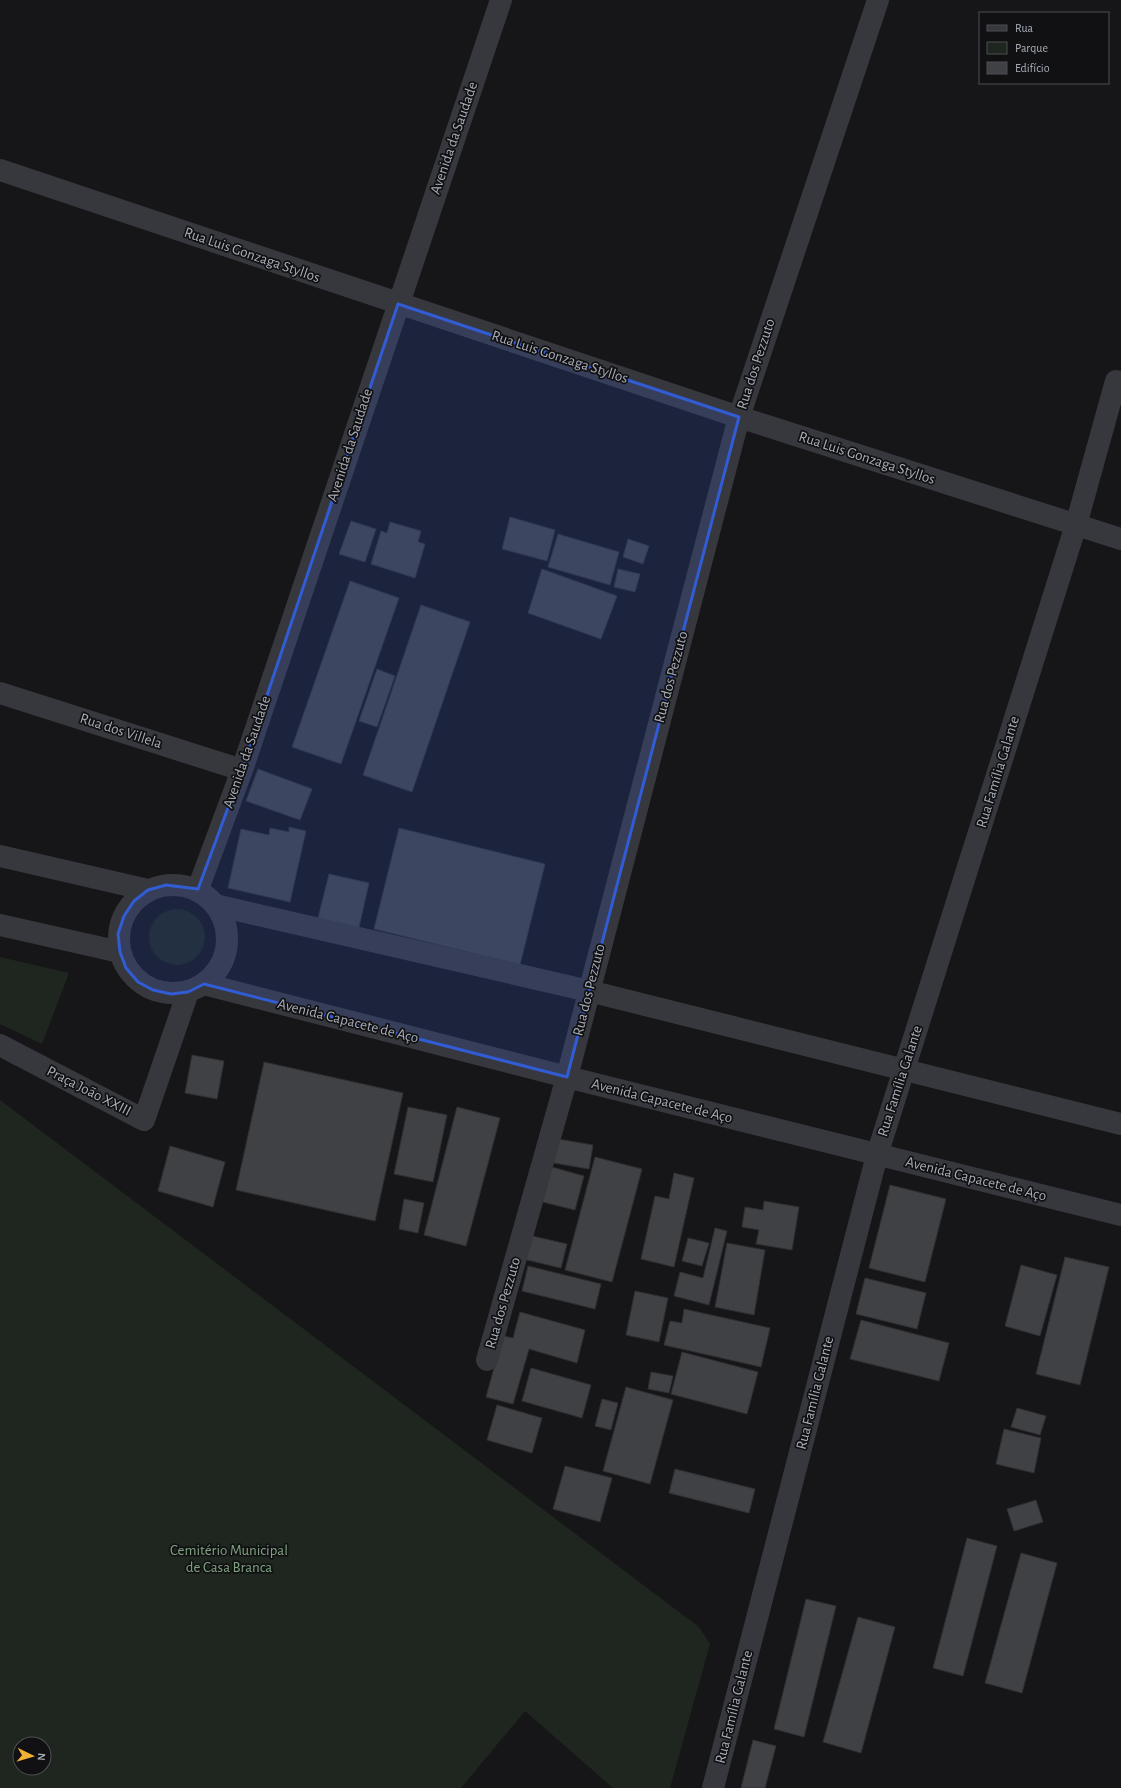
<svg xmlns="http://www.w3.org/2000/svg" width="1121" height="1788" font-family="'Alegreya Sans',sans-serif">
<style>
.green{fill:#1e261f;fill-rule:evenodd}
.building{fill:#404145;stroke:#303034}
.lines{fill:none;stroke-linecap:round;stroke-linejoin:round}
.minor{stroke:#37383d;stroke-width:22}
.marked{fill:#325cd3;fill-opacity:0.2;stroke:#325cd3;stroke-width:3;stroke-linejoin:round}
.labels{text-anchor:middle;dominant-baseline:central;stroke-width:3.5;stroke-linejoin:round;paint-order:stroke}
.street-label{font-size:15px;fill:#a8adb8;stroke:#111113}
.park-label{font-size:15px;fill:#7fa381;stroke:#111113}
</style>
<rect width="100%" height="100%" fill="#161618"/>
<path class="green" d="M149 937a28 28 0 1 1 56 0a28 28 0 1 1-56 0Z
M 0,957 L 69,973 L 42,1044 L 0,1024 Z
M 0,1100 L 699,1627 L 710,1644 L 670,1788 L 613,1788 L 525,1711 L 461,1788 L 0,1788 ZM 20,1744 L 44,1744 L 44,1768 L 20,1768 Z"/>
<path class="building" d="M 510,517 L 555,530 L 547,561 L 502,549 Z
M 351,521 L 376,529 L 365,562 L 339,554 Z
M 390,522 L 421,531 L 418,542 L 425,544 L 415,578 L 371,564 L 381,531 L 387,533 Z
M 558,534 L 619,552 L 610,585 L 548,567 Z
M 628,539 L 649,546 L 643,564 L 623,557 Z
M 542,569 L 617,596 L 601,639 L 528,613 Z
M 618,569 L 640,574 L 635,592 L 614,587 Z
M 350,581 L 399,598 L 341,764 L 292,747 Z
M 421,605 L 470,622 L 412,792 L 363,775 Z
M 377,669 L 395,676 L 377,727 L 359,721 Z
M 258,769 L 312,789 L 300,820 L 246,801 Z
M 289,827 L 306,831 L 290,902 L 228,888 L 241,829 L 269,835 L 270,828 L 289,832 Z
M 399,828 L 545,864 L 520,965 L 374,929 Z
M 329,874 L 369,883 L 357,936 L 316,926 Z
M 192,1055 L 224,1061 L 217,1099 L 185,1093 Z
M 264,1062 L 403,1093 L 375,1221 L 236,1190 Z
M 408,1107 L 447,1115 L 433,1182 L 394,1174 Z
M 457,1107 L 500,1118 L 466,1246 L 424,1235 Z
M 552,1138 L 593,1145 L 589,1169 L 548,1162 Z
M 170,1146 L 225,1162 L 213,1207 L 158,1191 Z
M 595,1157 L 642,1169 L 612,1282 L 565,1270 Z
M 548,1166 L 584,1176 L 575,1210 L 539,1201 Z
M 674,1173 L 694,1178 L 674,1267 L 641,1259 L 655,1196 L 669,1199 Z
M 890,1185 L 946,1199 L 925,1282 L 869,1268 Z
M 404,1199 L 424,1203 L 418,1233 L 399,1229 Z
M 764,1201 L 799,1207 L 792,1250 L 756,1244 L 759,1230 L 742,1227 L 745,1207 L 763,1210 Z
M 715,1228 L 727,1231 L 709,1305 L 674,1296 L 680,1272 L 703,1278 Z
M 528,1235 L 567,1244 L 561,1268 L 523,1259 Z
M 688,1238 L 709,1243 L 702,1266 L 682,1261 Z
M 727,1243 L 765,1250 L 754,1315 L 715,1307 Z
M 1065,1257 L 1109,1267 L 1080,1385 L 1036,1374 Z
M 1021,1265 L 1057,1275 L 1040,1336 L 1005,1326 Z
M 528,1266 L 601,1284 L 595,1309 L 522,1291 Z
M 865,1278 L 926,1293 L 917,1329 L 856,1314 Z
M 635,1291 L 668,1298 L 659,1342 L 626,1335 Z
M 684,1309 L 770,1328 L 761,1367 L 664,1345 L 670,1321 L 682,1323 Z
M 520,1312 L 585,1330 L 577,1363 L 529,1349 L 513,1404 L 486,1397 L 503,1336 L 513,1338 Z
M 861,1320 L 949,1343 L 939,1381 L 850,1359 Z
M 682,1352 L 758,1372 L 747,1414 L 671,1394 Z
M 531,1368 L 591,1385 L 582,1418 L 522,1401 Z
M 651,1372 L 673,1376 L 669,1393 L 648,1389 Z
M 626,1387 L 673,1400 L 650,1484 L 603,1471 Z
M 602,1399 L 618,1403 L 611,1430 L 595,1426 Z
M 497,1405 L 542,1418 L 532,1453 L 487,1440 Z
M 1017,1408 L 1046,1416 L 1040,1435 L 1011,1427 Z
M 1004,1429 L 1041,1438 L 1034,1473 L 996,1464 Z
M 565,1466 L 612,1478 L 600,1522 L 553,1509 Z
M 675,1469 L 755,1489 L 749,1513 L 669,1493 Z
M 1036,1500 L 1043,1522 L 1014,1531 L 1007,1509 Z
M 967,1538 L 997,1546 L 963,1676 L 933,1668 Z
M 1021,1553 L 1057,1563 L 1022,1693 L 985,1683 Z
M 806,1599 L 836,1606 L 804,1737 L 774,1729 Z
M 858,1617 L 895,1627 L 861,1753 L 823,1742 Z
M 753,1740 L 776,1746 L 765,1788 L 741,1788 Z"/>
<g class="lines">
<path class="minor" d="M 0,170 L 739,417 L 1121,539
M 0,693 L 242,770
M 0,856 L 148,890
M119 939a54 54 0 1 1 108 0a54 54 0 1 1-108 0Z
M 198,889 L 242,770 L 501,0
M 215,905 L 589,991 L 1121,1124
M 0,925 L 120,952
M 204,984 L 567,1077 L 1121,1215
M 0,1045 L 144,1120 L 188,992
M 487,1360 L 567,1077 L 739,417 L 878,0
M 713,1788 L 877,1155 L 1076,525 L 1116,381"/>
</g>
<path class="marked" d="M 398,304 L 739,417 L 567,1077 L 204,984 L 188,992 L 171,994 L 153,990 L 138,982 L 126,968 L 120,952 L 118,934 L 124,916 L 134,901 L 148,890 L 166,885 L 198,889 L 242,770 Z"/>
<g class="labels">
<g class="street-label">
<text transform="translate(454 138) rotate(-71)">Avenida da Saudade</text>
<text transform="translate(252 255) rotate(19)">Rua Luis Gonzaga Styllos</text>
<text transform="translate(560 357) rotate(18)">Rua Luis Gonzaga Styllos</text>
<text transform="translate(756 364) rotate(-72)">Rua dos Pezzuto</text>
<text transform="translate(350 445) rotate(-72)">Avenida da Saudade</text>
<text transform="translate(867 458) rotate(18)">Rua Luis Gonzaga Styllos</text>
<text transform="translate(671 677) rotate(-75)">Rua dos Pezzuto</text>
<text transform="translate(121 731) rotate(18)">Rua dos Villela</text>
<text transform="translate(247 752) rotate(-71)">Avenida da Saudade</text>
<text transform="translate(998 772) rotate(-73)">Rua Família Galante</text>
<text transform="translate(589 990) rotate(-76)">Rua dos Pezzuto</text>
<text transform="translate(348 1021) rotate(14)">Avenida Capacete de Aço</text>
<text transform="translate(900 1081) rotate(-72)">Rua Família Galante</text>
<text transform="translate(89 1091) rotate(27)">Praça João XXIII</text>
<text transform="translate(662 1101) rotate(14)">Avenida Capacete de Aço</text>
<text transform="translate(976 1179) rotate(14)">Avenida Capacete de Aço</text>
<text transform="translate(503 1303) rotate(-74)">Rua dos Pezzuto</text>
<text transform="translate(815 1393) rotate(-76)">Rua Família Galante</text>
<text transform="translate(734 1707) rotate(-76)">Rua Família Galante</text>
</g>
<g class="park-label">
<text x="229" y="1550">Cemitério Municipal<tspan x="229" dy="17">de Casa Branca</tspan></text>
</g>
</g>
<rect x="979" y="12" width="130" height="72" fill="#111113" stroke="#4d4f55"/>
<rect x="987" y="25" width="20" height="6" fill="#37383d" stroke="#4d4f55"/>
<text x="1015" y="32" font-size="12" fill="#a8adb8">Rua</text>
<rect x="987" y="42" width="20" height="12" fill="#1e261f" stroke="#4d4f55"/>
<text x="1015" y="52" font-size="12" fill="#a8adb8">Parque</text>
<rect x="987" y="62" width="20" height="12" fill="#404145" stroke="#4d4f55"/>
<text x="1015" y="72" font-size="12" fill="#a8adb8">Edifício</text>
<g transform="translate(32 1756) rotate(95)"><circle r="19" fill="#111113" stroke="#4d4f55"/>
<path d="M0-3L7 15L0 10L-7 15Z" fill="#f2b134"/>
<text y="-6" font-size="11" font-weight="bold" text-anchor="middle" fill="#a8adb8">N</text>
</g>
</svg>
